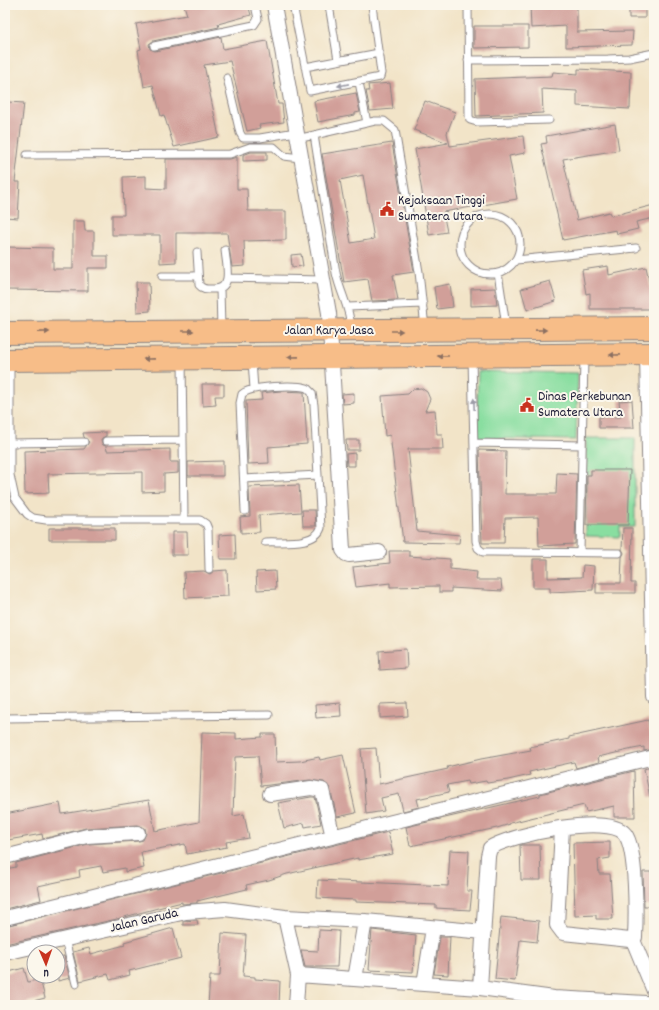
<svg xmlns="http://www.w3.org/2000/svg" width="659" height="1010" font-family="Dekko,sans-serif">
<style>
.green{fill:#89dea0;stroke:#56806e}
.building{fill:#d19f99;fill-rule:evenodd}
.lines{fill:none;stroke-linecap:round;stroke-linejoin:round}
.service-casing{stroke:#8a8382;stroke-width:9}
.minor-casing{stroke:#8a8382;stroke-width:16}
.trunk-casing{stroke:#8a8382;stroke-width:24}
.service{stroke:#fff;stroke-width:7}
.minor{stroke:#fff;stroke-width:14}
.trunk{stroke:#f7bd88;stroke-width:22}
.oneway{fill:#9c9ca7}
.oneway2{fill:#8c7062}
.labels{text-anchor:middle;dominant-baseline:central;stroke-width:4;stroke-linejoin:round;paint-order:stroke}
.poi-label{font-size:14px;fill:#22223b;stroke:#fbf7ec;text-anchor:start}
.street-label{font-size:14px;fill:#22223b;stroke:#fbf7ec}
</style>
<rect width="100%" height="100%" fill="#fbf7ec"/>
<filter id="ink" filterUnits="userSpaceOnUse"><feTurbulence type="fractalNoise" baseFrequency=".025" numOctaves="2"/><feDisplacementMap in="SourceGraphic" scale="8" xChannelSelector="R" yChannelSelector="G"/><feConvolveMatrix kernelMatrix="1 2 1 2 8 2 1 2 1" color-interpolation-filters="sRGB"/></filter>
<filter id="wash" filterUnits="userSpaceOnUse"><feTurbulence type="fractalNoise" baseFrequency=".012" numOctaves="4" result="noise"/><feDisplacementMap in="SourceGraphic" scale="16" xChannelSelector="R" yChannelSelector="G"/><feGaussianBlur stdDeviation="0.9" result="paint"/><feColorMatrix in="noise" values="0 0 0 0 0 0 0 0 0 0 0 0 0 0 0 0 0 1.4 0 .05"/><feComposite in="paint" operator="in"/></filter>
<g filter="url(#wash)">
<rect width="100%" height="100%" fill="#f2e4c8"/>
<path class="green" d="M 478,371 L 578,373 L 576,440 L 476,438 Z
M 586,438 L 635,438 L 635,527 L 620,527 L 620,537 L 586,536 Z"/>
<g id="blocks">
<path class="building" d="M 184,5 L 248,5 L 251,15 L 218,24 L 219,27 L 153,41 L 149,44 L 150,49 L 155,51 L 221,37 L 223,49 L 267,41 L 278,104 L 282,104 L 284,122 L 259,125 L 260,128 L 247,131 L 230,61 L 204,65 L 219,137 L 174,147 L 164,115 L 161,116 L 153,85 L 144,87 L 138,50 L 141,49 L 136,24 L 187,15 Z
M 530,5 L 577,5 L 577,32 L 633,31 L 632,45 L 566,47 L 566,26 L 531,28 Z
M 629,5 L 645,5 L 645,18 L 629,18 Z
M 474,26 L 528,26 L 528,47 L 474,48 Z
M 578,69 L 631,72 L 630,109 L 577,106 L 577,91 L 542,89 L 543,113 L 476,116 L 475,79 L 552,76 L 553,72 L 578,74 Z
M 390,83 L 393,109 L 370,111 L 366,91 L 369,91 L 368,85 Z
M 356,93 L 360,112 L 355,113 L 355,115 L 318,122 L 314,101 Z
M 425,101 L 455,112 L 447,133 L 450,146 L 523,136 L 525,153 L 509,156 L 517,199 L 443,212 L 447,232 L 429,235 L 415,149 L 448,143 L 414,130 Z
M 8,102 L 24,103 L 15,182 L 20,182 L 18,218 L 5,217 L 5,130 Z
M 615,124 L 619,150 L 563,159 L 577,220 L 609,212 L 611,216 L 654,205 L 654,218 L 636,222 L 638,229 L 617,234 L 616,230 L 563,240 L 541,144 L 547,143 L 546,136 Z
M 392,143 L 414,272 L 393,275 L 398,300 L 372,301 L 368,279 L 344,282 L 322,154 ZM 363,175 L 374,239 L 351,243 L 340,180 Z
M 251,152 L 267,152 L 267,160 L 243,161 L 243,155 Z
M 237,157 L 237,189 L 247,189 L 248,211 L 286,211 L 286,240 L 244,241 L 245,266 L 232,267 L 227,233 L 176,233 L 176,262 L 160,263 L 160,235 L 112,235 L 112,215 L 124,215 L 123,177 L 146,176 L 146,188 L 166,189 L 166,159 L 230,159 Z
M 73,221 L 84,221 L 85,231 L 94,231 L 94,256 L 108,256 L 108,268 L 88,268 L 88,291 L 5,290 L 5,247 L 53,248 L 53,269 L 73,269 Z
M 301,254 L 303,266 L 292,267 L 291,255 Z
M 608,266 L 609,275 L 646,267 L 653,298 L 653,309 L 590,309 L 590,293 L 586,294 L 582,270 Z
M 550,281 L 556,301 L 527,310 L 521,289 Z
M 136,282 L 149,282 L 150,311 L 137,312 Z
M 450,284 L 453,307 L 437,309 L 434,287 Z
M 495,288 L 497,305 L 471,306 L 471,289 Z
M 202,384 L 224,384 L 224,396 L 215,396 L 216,405 L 203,406 Z
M 421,388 L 427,392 L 430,399 L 425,411 L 435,410 L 437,434 L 442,434 L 443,449 L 408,449 L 417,531 L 460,535 L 459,543 L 403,542 L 390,435 L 385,436 L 382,396 L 408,394 L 413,389 Z
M 280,391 L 304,392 L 307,444 L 268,447 L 269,463 L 248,464 L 246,401 L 262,400 L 261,393 Z
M 354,393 L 354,403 L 343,404 L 342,394 Z
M 632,400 L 634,428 L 599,428 L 599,417 L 621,417 L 619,401 Z
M 106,432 L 106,436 L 102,438 L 101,441 L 103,445 L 106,446 L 107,451 L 170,449 L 170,462 L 178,462 L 178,473 L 164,474 L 164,491 L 142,492 L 142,472 L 48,474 L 49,493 L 25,494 L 24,451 L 84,449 L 89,442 L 84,437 L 83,433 Z
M 346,440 L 359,440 L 359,450 L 347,450 Z
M 479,450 L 506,451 L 505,494 L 556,494 L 557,473 L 577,474 L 575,544 L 539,546 L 538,517 L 505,518 L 504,543 L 482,543 Z
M 355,453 L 355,466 L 347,466 L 346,454 Z
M 223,461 L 223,476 L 188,476 L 188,462 Z
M 591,470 L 630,470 L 628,525 L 586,525 L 587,475 L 591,475 Z
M 299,485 L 301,512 L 259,515 L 260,532 L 241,533 L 240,517 L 250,516 L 249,487 Z
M 302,510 L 315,510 L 316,526 L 303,526 Z
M 49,528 L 115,528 L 115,540 L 49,540 Z
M 623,528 L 632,528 L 631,583 L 635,583 L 635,593 L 596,593 L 596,583 L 621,583 L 622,557 L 624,553 L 622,549 Z
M 172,532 L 187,532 L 188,555 L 172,555 Z
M 235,534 L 236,559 L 220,559 L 219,535 Z
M 389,551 L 409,551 L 409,556 L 450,559 L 450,569 L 477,572 L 476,580 L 501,580 L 502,591 L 451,588 L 451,592 L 439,592 L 439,586 L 390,587 L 390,583 L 356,587 L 353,567 L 390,563 Z
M 533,559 L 548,559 L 548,578 L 582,577 L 583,565 L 594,566 L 593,590 L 550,592 L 550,588 L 533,588 Z
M 227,570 L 228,596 L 185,598 L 184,572 L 204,571 L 210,574 L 214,571 Z
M 275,571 L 276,589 L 257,590 L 256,572 Z
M 406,649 L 407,668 L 380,670 L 379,651 Z
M 340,703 L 341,716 L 316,718 L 315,705 Z
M 407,703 L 408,716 L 380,718 L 380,704 Z
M 648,720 L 654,749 L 644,751 L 644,747 L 633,749 L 598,757 L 599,762 L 576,768 L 574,762 L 529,772 L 530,775 L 508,780 L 487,783 L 486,781 L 469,784 L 468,781 L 447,785 L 449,792 L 417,799 L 419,807 L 403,811 L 399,794 L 381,798 L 384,811 L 366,814 L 361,749 L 376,748 L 379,784 L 448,769 L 447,767 L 481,759 L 531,750 L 530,747 L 569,739 L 569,737 Z
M 202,732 L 236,733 L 236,739 L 262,737 L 262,734 L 275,734 L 276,762 L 300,761 L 319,757 L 320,760 L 343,755 L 356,813 L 337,817 L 330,788 L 324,782 L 310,780 L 261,786 L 258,756 L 235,757 L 233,816 L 244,814 L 249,838 L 226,842 L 227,847 L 187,854 L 185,844 L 141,852 L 144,868 L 125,872 L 125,868 L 103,872 L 101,866 L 79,870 L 80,877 L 38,886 L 41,900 L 5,909 L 5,869 L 16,867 L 16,863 L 88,844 L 139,841 L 143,840 L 146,833 L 145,828 L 138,825 L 86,828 L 43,839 L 42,834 L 8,840 L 5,814 L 60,803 L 62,814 L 149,800 L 155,831 L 199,822 Z
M 654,766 L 654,796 L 650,797 L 644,769 Z
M 634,771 L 635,817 L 614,817 L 614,806 L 586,812 L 584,805 L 510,823 L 510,824 L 497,828 L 410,846 L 406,827 L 540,796 L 540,794 Z
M 311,797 L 315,797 L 321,824 L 305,827 L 304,823 L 284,828 L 278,803 Z
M 388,832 L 393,854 L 358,860 L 358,858 L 287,874 L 269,880 L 246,885 L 247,889 L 197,901 L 197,903 L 182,904 L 182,902 L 158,908 L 117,919 L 5,944 L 5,926 Z
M 610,842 L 610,858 L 598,860 L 599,874 L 610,874 L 613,919 L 596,919 L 596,915 L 575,916 L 573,843 Z
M 520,845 L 540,845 L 541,880 L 521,880 Z
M 450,850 L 469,851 L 467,891 L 472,891 L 470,910 L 436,908 L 436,905 L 356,902 L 356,900 L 317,898 L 318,880 L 448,886 Z
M 643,872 L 654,872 L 654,906 L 644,906 Z
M 501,917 L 539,921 L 537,942 L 520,940 L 515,981 L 495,979 Z
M 197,920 L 198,925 L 183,925 L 183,921 Z
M 173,928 L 181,958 L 129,971 L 130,975 L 110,980 L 108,974 L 80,981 L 73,952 L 89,948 L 91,954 L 125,945 L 124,942 Z
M 319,930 L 339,931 L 337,967 L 305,967 L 301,950 L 318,951 Z
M 372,930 L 416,935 L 413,972 L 369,970 Z
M 222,933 L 246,935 L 243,976 L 255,977 L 255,979 L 280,981 L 279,1005 L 208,1005 L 210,976 L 220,976 Z
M 440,937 L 450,937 L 448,975 L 434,974 Z
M 64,956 L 70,978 L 58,981 L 58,957 Z
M 24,968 L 28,982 L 40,979 L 45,998 L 18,1005 L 5,1005 L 5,973 Z"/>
</g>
</g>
<g filter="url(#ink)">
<use href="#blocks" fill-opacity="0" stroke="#8a8382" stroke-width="1"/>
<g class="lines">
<defs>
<path id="service" d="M 293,5 L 310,91 L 380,77 L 381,73 L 372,5
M 329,5 L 338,60
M 468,5 L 469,116 L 470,120 L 477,122 L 549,120
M 154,46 L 254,25 L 258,19 L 255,5
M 468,60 L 608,59 L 629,58 L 654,53
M 305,67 L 379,53
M 227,78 L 240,133 L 243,138 L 260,138 L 296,132
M 359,82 L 367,123
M 314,135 L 336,273 C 340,293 350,307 351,328
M 297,139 L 375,121 L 384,121 L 395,130 L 419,272 L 425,328
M 27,155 L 230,154 L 250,147 L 274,147 L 284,156 L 300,158
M460 244a30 30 0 1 1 60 0a30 30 0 1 1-60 0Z
M 197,252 L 199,285 C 203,290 208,289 214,289 C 234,289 226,264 225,250
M 516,260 L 636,248
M 498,273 L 506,326
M 162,276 L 198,276
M 227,278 L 323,280
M 220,289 L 221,328
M 348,307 L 423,304
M 472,357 L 476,541 L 478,548 L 483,552 L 492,552 L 619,553
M 182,360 L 184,520
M 252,361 L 254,389
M 10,362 L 10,475 L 13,489 L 15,498 L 27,514 L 33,518 L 46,520 L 200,520 L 206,524 L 208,529 L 209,569
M 106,441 L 183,440
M 10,443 L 84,442
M 474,443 L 582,445
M 244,479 L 318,475
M 245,511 L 240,403 L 242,394 C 251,386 295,384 307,388 L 312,393 L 314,405 L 321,528 C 315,546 281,541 265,542
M 580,552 L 584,358
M 5,718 L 269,715
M 65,939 L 76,984"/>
<path id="minor" d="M 274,5 L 329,313 L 343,550 L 346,554 L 349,555 L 379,552
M 647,354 L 654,697
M 270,794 L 311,788 L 322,790 L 333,837
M 5,857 L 87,836 L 138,833
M 285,917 L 298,975
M 5,918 L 654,757
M 633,940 L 654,991
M 5,953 L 186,912 L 225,909 L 285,917 L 365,921 L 484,932
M 355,979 L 365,921
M 424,984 L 433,928
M 480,988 L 488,856 L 490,848 C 509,835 609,813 625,834 C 637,850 636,916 635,937 L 630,940 L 563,933 L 557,925 L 562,828
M 296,1005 L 298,975 L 480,988 L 554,998 L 646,1003 L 651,1005"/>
<path id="trunk" d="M 5,333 L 654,328
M 5,360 L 654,354"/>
</defs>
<use href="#service" class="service-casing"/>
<use href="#minor" class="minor-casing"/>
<use href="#trunk" class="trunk-casing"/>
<use href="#service" class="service"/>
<use href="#minor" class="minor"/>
<use href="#trunk" class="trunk"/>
</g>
<defs><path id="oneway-solid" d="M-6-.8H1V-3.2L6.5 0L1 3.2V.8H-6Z"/></defs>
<g class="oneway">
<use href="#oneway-solid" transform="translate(343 85) rotate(169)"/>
<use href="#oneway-solid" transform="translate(474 404) rotate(-92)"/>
</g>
<g class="oneway2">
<use href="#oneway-solid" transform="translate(541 330) rotate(-1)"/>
<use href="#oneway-solid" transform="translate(188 331)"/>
<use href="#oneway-solid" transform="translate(397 331)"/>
<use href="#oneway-solid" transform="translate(44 332) rotate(-1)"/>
<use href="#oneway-solid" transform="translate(615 355) rotate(179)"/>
<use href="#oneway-solid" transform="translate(443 356) rotate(180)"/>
<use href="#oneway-solid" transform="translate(293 357) rotate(179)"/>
<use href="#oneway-solid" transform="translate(149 359) rotate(179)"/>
</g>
</g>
<defs>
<symbol id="civic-bare" viewBox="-9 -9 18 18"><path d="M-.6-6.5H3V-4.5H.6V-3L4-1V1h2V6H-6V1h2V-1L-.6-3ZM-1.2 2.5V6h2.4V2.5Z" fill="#c8321e" stroke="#fbf7ec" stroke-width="2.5" paint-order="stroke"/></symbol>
</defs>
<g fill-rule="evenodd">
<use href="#civic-bare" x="377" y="199" width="20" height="20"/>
<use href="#civic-bare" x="517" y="395" width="20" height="20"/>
</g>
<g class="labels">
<g class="poi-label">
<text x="398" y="201">Kejaksaan Tinggi<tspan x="398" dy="16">Sumatera Utara</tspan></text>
<text x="538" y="397">Dinas Perkebunan<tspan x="538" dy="16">Sumatera Utara</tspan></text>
</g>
<g class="street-label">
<text x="329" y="331">Jalan Karya Jasa</text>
<text transform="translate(144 921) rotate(-13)">Jalan Garuda</text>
</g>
</g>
<rect width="659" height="1010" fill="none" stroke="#fbf7ec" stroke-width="20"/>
<g transform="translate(46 964) rotate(178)"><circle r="19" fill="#fbf7ec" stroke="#a4a2a5"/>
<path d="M0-3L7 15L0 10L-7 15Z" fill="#c8321e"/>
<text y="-6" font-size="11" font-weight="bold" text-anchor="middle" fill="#22223b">U</text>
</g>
</svg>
